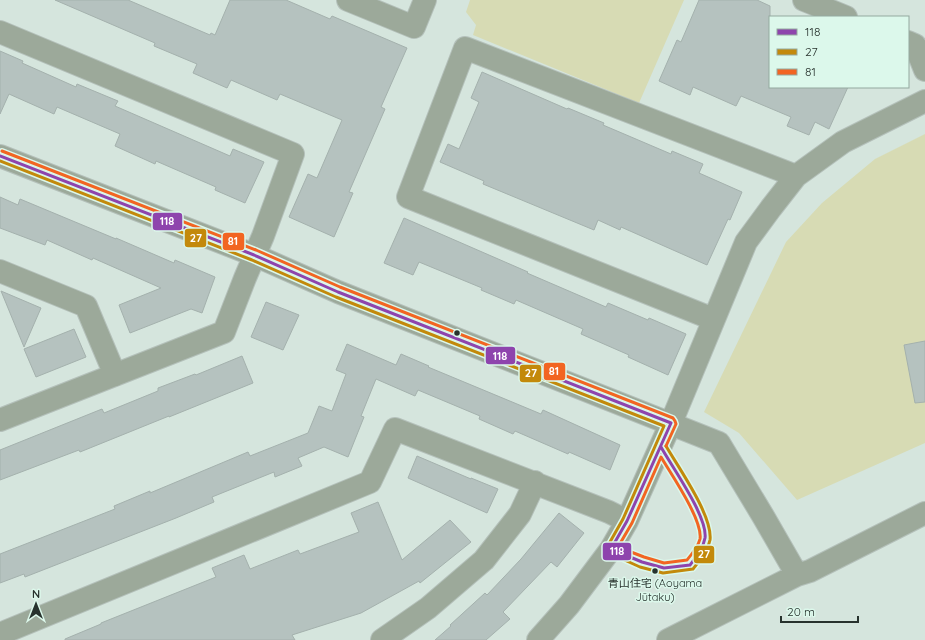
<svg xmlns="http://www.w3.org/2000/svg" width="925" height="640" font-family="Quicksand,'Noto Sans JP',sans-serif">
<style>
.green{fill:#d7dbb4}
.building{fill:#b5c2bf;stroke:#a4b1ad}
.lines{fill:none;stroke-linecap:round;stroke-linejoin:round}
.minor-casing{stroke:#b4c0ba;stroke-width:24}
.minor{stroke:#9ca99a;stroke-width:22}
.bus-1-casing{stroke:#dcf8eb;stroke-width:6}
.bus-2-casing{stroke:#dcf8eb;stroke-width:6}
.bus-3-casing{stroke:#dcf8eb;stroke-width:6}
.bus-1{stroke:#8e44ad;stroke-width:3}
.bus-2{stroke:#c3890b;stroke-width:3}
.bus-3{stroke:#f26522;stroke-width:3}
.bus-dot{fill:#27322d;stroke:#dcf8eb;stroke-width:1.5}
.labels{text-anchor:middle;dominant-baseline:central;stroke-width:3;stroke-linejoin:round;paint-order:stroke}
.bus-label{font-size:11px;fill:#27322d;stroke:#dcf8eb}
.line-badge{stroke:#dcf8eb;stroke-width:1.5}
.badge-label{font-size:11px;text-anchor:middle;font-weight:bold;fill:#fff}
</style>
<rect width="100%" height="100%" fill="#d5e5dd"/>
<path class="green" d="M 470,0 L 684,0 L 639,103 L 473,35 L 476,25 L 466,12 Z
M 925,134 L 925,443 L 797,500 L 739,433 L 704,412 L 786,242 L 822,203 L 875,159 Z"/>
<path class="building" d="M 55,0 L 128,0 L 210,35 L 211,33 L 215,35 L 230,0 L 286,0 L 330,19 L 332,16 L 407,48 L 381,107 L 385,109 L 349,192 L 353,193 L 334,237 L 289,217 L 308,174 L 317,178 L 342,120 L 280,94 L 277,100 L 231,80 L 227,88 L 193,73 L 197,64 L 154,46 L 155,43 Z
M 699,0 L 757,0 L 770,6 L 770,87 L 848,87 L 829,129 L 815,122 L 809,135 L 787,126 L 791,117 L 741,96 L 736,106 L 693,87 L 690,95 L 659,81 L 677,40 L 681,42 Z
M 0,51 L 23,61 L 22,63 L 76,87 L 77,84 L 118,101 L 115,106 L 230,156 L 233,149 L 264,162 L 245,203 L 215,190 L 216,187 L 156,161 L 155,164 L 115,146 L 120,134 L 57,107 L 54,114 L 9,94 L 0,114 Z
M 482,72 L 567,109 L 568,108 L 604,123 L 603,125 L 671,154 L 672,151 L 703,164 L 699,173 L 742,192 L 730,220 L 728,219 L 707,265 L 621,227 L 620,230 L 598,220 L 594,230 L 483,184 L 484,181 L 440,162 L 448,144 L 459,149 L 479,102 L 471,98 Z
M 0,197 L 18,205 L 20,199 L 116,239 L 116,238 L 174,263 L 175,260 L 215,277 L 202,313 L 191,309 L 130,333 L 119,305 L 161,288 L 93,258 L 92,260 L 47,240 L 45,245 L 0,228 Z
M 404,218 L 528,272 L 527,273 L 606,307 L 608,303 L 648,320 L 649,318 L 686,334 L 668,375 L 628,357 L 629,355 L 581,334 L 583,329 L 516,300 L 514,304 L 481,290 L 482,288 L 419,262 L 413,275 L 384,263 Z
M 1,291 L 41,308 L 24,347 Z
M 266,302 L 299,315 L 283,350 L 251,337 Z
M 74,329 L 86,357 L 36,377 L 24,349 Z
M 925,341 L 925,402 L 915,403 L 904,345 Z
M 347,344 L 396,365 L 401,354 L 429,366 L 428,367 L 541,414 L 543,410 L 620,445 L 610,470 L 569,452 L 568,454 L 515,431 L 513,434 L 479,419 L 480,416 L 418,390 L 415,396 L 376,379 L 361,416 L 364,417 L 348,457 L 324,447 L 298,458 L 302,466 L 275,477 L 274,472 L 212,497 L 214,502 L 176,518 L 25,577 L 24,574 L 0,583 L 0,554 L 115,509 L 114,506 L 150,491 L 150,493 L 248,452 L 250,456 L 308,433 L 319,406 L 332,411 L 346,374 L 336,370 Z
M 242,356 L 253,383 L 169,417 L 169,416 L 80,452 L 79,450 L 0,480 L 0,450 L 102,409 L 104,413 L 158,391 L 158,388 L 195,374 L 196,375 Z
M 417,456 L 471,479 L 471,478 L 498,489 L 487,513 L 408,478 Z
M 378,502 L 402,560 L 450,520 L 471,542 L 420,583 L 419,581 L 361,613 L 292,635 L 295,640 L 65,640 L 65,639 L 101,624 L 101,623 L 216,577 L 212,568 L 244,555 L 250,569 L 298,550 L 300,554 L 359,532 L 351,513 Z
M 559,513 L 584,533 L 557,567 L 551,562 L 503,612 L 510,619 L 486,640 L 435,640 L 451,626 L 450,625 L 485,593 L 487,595 L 521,559 Z"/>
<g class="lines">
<defs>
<path id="minor" d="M 348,0 L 414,27 L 425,0
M 804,0 L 846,17
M 0,32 L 293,154 L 263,236 L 245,278 L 224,332 L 0,420
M 908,42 L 915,45 L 925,70
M 0,156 L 254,255 L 338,292 L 719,443 L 763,516 L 797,575
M 0,271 L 86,306 L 115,375
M 713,319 L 408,197 L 465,48 L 796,176
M 0,634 L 370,482 L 395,429 L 609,512 L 627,521
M 382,640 L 428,608 L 484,560 L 520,514 L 535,482
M 538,640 L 569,605 L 611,549 L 627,521 L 671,423 L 746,242 L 771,208 L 796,176 L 843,142 L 925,101
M 668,640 L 797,575 L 810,571 L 925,513"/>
</defs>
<use href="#minor" class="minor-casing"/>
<use href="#minor" class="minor"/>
<defs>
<path id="bus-1" d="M 0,156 L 254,255 L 338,292 L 671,423 L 627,521 L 611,549 L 642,562 L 664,568 L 690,565 C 696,557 703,549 705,538 C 708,517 672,467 661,447"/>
<path id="bus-2" d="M 0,161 L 252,260 L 336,297 L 664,426 L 623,519 L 606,549 L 609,553 L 640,567 L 663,573 L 693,569 C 700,560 708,551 710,540 C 713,516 678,467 666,446"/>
<path id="bus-3" d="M 2,151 L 256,250 L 340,287 L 673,418 L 675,421 L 676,424 L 666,446
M 661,457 C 671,474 703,520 700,539 C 698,547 692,554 687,560 L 664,563 L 644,557 L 618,547 L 632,523 Z"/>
</defs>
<use href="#bus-1" class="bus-1-casing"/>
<use href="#bus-2" class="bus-2-casing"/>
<use href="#bus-3" class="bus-3-casing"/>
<use href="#bus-1" class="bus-1"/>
<use href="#bus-2" class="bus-2"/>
<use href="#bus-3" class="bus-3"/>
</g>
<g class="bus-dot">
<circle cx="457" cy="333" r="3.5"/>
<circle cx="655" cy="571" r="3.5"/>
</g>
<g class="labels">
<g class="bus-label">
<text x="655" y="583">青山住宅 (Aoyama<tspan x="655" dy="14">Jūtaku)</tspan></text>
</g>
</g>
<g class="line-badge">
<rect x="152" y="212" width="31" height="19" rx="4" fill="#8e44ad"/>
<rect x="184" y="228" width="23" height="20" rx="4" fill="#c3890b"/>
<rect x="222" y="232" width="23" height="19" rx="4" fill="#f26522"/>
<rect x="485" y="346" width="31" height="19" rx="4" fill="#8e44ad"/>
<rect x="543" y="362" width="23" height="19" rx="4" fill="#f26522"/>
<rect x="519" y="364" width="23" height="19" rx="4" fill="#c3890b"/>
<rect x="602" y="542" width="30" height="19" rx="4" fill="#8e44ad"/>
<rect x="693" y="545" width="22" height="19" rx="4" fill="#c3890b"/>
</g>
<g class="badge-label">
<text x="167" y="225">118</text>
<text x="196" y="242">27</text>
<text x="233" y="245">81</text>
<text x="500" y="360">118</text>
<text x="554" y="375">81</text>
<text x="531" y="377">27</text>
<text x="617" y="555">118</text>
<text x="704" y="558">27</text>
</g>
<rect x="769" y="16" width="140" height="72" fill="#dcf8eb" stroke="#94a99f"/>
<rect x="777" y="29" width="20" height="6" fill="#8e44ad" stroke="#94a99f"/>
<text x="805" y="36" font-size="12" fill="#27322d">118</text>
<rect x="777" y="49" width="20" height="6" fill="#c3890b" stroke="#94a99f"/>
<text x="805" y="56" font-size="12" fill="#27322d">27</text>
<rect x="777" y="69" width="20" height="6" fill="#f26522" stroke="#94a99f"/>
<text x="805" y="76" font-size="12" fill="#27322d">81</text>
<g transform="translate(36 604)" stroke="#dcf8eb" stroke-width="3" paint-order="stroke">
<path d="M0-3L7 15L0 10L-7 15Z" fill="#27322d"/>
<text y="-6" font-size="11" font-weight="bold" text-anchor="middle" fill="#27322d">N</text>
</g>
<path d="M781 616v6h77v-6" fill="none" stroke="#27322d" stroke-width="2"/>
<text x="787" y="616" font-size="12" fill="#27322d" stroke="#dcf8eb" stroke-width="3" paint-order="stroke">20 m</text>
</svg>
